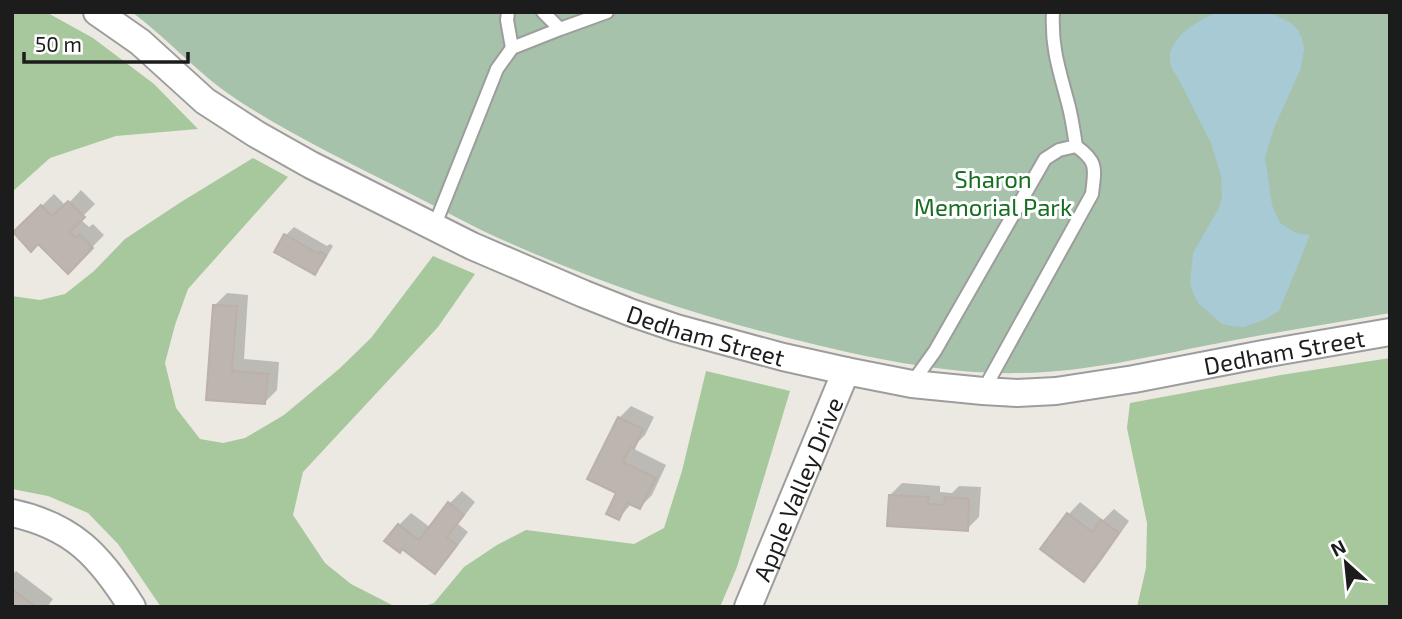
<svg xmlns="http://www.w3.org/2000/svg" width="1402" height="619" font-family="'Exo 2',sans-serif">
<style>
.forest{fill:#a7c79c}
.cemetery{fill:#a6c2ab}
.water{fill:#a7cad5}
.shadow{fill:#0003}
.building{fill:#bcb5b0;stroke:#bcb0a7;stroke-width:2}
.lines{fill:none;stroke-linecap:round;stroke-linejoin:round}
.service-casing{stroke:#9d9d9d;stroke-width:16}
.minor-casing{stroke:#9d9d9d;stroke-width:30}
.service{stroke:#fff;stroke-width:12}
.minor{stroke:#fff;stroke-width:26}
.labels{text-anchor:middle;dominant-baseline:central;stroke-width:6;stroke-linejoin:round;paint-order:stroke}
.park-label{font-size:24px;fill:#176d20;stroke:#fff}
.street-label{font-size:24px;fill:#1c1c1c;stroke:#fff}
</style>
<rect width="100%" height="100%" fill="#ece9e3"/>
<path class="forest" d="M 12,12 L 46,12 L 93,38 L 154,84 L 198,129 L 116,136 L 50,158 L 12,192 Z
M 253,158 L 288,177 L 188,289 L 175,325 L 165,363 L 176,408 L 200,439 L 223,443 L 245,438 L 284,415 L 339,369 L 371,338 L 433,256 L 475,274 L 438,327 L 303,472 L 293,515 L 325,563 L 351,584 L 396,607 L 161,607 L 118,544 L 88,513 L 48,496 L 12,489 L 12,296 L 40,300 L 65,294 L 94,271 L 125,239 L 181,202 Z
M 1390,358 L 1390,607 L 1137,607 L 1146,568 L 1147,523 L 1127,428 L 1130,403 L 1281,375 Z
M 706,371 L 790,391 L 737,567 L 720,607 L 421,607 L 434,603 L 464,567 L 497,545 L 526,530 L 634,544 L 664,528 L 682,471 Z"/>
<path class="cemetery" d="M 132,12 L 1390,12 L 1390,313 C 1330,324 1269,333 1209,345 C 1148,357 1085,372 1022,373 C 957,375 884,361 821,346 C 704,319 590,281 481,230 C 457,218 433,205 409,193 C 350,163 291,135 236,99 C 198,74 168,39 132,12 Z"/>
<path class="water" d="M 1219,12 L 1267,12 L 1275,15 L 1291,23 L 1298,30 L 1302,39 L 1304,49 L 1301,68 L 1274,128 L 1265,157 L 1272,205 L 1280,223 L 1296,233 L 1310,235 L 1279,311 L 1264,320 L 1244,327 L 1232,326 L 1222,324 L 1198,303 L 1193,293 L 1190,284 L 1193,253 L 1219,208 L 1222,197 L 1221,176 L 1211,143 L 1177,76 C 1153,47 1195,20 1219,12 Z"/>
<path class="shadow" d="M 81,190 L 95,204 L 80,219 L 89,227 L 93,224 L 104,235 L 68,272 L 38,242 L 15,232 L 54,194 L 66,206 Z
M 294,227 L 327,246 L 330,244 L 333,246 L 322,265 L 314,273 L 276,251 L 286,235 Z
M 227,293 L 248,295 L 244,359 L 279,362 L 277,390 L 265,402 L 208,399 L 215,305 Z
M 631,406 L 654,417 L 645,435 L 637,443 L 634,449 L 666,465 L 652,495 L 640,507 L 632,503 L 619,518 L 619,418 Z
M 902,483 L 940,486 L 940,492 L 952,493 L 959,486 L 981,487 L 979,517 L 967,529 L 890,495 Z
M 462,491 L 475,502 L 458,524 L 468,532 L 447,560 L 434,572 L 399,525 L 411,513 L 431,528 L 450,503 Z
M 1080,502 L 1103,520 L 1114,509 L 1129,521 L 1096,568 L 1084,580 L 1068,515 Z
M 16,571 L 53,599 L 48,606 L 50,607 L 12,607 L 12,575 Z"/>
<path class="building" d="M 68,201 L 85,217 L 70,232 L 76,238 L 80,234 L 93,248 L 68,274 L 38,244 L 31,252 L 13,232 L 41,205 L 52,216 Z
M 284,234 L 319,254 L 320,251 L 326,255 L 315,275 L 274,252 Z
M 213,305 L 237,306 L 232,371 L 268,374 L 265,404 L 206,400 Z
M 618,417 L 643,429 L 634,449 L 630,447 L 623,462 L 656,478 L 640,509 L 627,503 L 619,520 L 606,514 L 616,493 L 587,479 Z
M 889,495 L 929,497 L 928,504 L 944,505 L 945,497 L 969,499 L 968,531 L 887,526 Z
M 448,502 L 464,515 L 447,537 L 457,545 L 435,574 L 402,549 L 400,553 L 384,541 L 398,524 L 419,540 Z
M 1067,513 L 1092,532 L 1101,520 L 1119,533 L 1084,582 L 1040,549 Z
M 12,589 L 36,607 L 12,607 Z"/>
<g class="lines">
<defs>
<path id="service" d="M 508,12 L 507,20 L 512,48 L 560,29
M 543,12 L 560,29 L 607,12
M 1053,12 C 1051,49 1060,72 1069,107 C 1072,119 1074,133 1076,146
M 434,227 L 497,69 L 512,48
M 912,383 L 935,351 L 1045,159 L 1059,150 L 1076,146 C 1098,162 1095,168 1092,194 L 983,391"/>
<g id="minor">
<path id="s1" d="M 97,12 L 140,42 L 205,101 L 256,134 L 311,165 L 472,246 L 584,294 L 632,313 L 676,328 L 783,357 L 846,371 L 912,384 L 983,391 L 1017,393 L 1056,391 L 1134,379 L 1263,354 L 1390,332"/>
<path d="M 12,513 C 73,526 100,556 132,607"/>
<path id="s2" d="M 748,607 L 846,371"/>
</g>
</defs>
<use href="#service" class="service-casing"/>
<use href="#minor" class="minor-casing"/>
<use href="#service" class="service"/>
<use href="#minor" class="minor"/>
</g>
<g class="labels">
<g class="park-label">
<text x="993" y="178">Sharon<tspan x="993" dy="28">Memorial Park</tspan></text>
</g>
<g class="street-label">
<text stroke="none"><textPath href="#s1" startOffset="695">Dedham Street</textPath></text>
<text stroke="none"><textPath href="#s1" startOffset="1283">Dedham Street</textPath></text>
<text stroke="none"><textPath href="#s2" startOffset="128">Apple Valley Drive</textPath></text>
</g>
</g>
<rect width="1402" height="619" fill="none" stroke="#1c1c1c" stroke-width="28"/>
<g transform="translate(1346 563) rotate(333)" stroke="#ffffff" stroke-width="5" paint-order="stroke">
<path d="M0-5L12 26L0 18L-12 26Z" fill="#1c1c1c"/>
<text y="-10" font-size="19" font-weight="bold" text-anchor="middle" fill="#1c1c1c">N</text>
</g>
<path d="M24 52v10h164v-10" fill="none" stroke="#1c1c1c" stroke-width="3.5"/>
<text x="35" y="52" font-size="21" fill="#1c1c1c" stroke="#ffffff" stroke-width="5" paint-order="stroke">50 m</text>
</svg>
